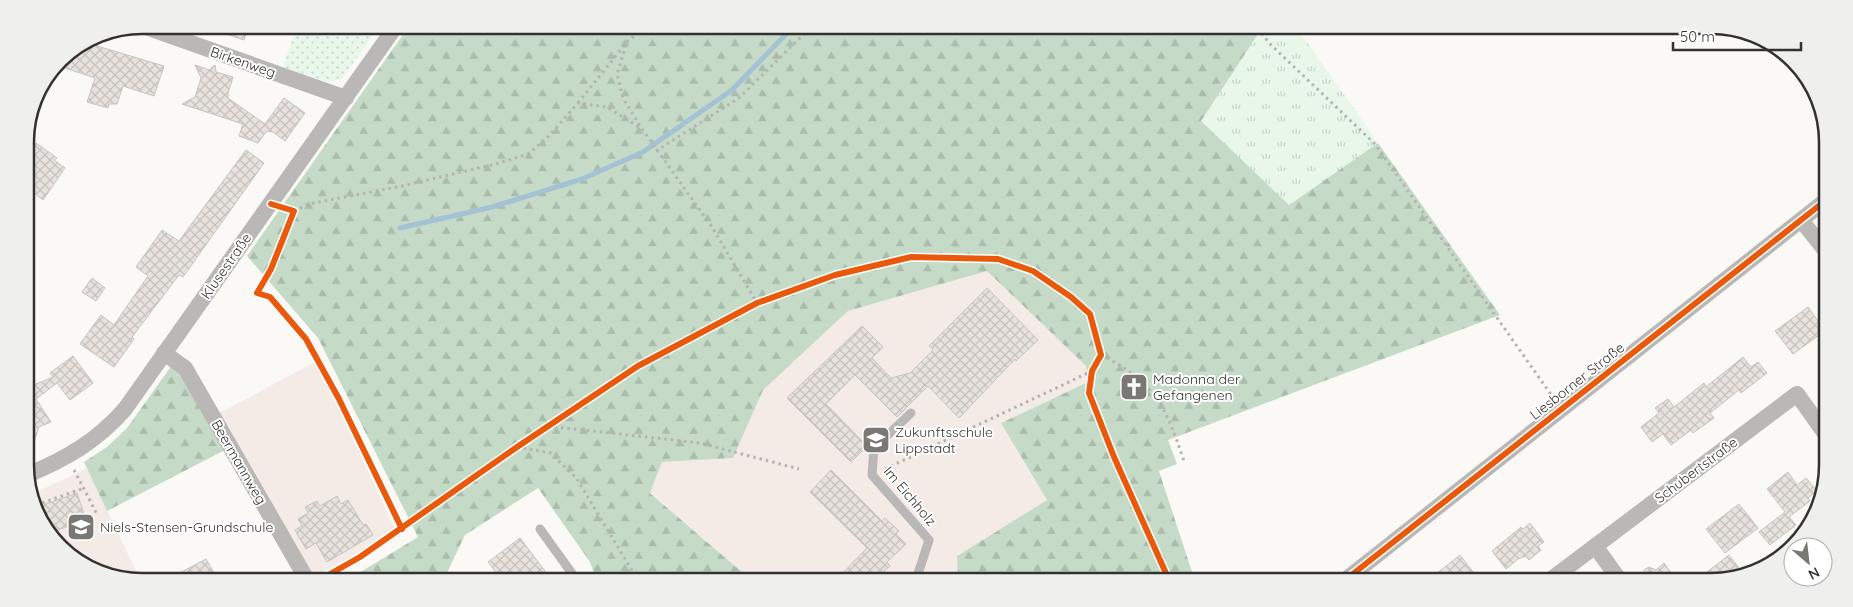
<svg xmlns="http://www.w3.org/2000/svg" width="1853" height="607" font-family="Quicksand,sans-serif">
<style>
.education{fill:#f4eae6}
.grass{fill:url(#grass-tufts)}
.forest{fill:url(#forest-firs)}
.park{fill:url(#park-dots)}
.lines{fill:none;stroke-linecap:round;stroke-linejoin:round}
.stream{stroke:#a4c2d4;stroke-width:5}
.building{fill:url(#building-cross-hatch);stroke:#c5c4c2}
.path{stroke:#b4b3b3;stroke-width:3;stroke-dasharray:2.5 4;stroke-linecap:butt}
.lane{stroke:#b9b8b7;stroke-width:9}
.street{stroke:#b9b8b7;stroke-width:16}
.cycleway-casing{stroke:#fff;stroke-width:9}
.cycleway{stroke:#e8590c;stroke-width:6}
.labels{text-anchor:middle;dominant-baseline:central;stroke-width:4;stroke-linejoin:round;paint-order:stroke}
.street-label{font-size:14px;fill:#333230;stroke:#fff}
.poi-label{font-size:14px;fill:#333230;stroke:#fff;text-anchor:start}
.rim{fill:none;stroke:#333230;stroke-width:2.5}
</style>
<defs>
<pattern id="grass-tufts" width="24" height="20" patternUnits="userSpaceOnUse" patternTransform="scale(1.25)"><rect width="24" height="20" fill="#e8f7e9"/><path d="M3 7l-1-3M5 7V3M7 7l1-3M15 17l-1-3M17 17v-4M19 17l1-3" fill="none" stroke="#c7d4c8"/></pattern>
<pattern id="forest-firs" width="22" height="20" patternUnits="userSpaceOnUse" patternTransform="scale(1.25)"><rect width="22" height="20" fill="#c5dbc8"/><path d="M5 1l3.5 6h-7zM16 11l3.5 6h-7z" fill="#aabcac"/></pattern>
<pattern id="park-dots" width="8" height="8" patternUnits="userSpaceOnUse" patternTransform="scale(1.25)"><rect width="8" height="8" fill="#e8f7e9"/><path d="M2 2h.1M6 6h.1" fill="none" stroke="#c7d4c8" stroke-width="1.8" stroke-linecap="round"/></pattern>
<pattern id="building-cross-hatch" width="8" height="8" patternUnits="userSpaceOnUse" patternTransform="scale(1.25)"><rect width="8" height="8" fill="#e7e2dc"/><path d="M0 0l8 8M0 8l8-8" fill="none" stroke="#c7c2bd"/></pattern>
</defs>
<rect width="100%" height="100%" fill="#fbf9f6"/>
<path class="education" d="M 987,271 L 1086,366 L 1088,382 L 1001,423 L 1047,500 L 957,556 L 958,580 L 750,579 L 650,492 L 662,462 L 733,458 L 763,390 L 848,311 Z
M 315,362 L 336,401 L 395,530 L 371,547 L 312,578 L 218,414 Z
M 87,468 L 135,569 L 140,578 L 111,578 L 54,542 L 31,495 Z"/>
<path class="grass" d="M 1262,28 L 1297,28 L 1378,143 L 1289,205 L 1200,121 Z"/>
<path class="forest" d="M 409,26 L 1262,28 L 1201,121 L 1289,205 L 1378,143 L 1500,315 L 1168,440 L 1177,464 L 1159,471 L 1195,581 L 958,580 L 957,556 L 1047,500 L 1001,423 L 1088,382 L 1086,366 L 987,271 L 848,311 L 763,390 L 733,458 L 662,462 L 650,493 L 750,579 L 596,579 L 590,562 L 538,488 L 465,535 L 444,579 L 349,579 L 418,537 L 318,338 L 247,256 Z
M 172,365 L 183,377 L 225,450 L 107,511 L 84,462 L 107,447 L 127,428 Z"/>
<path class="park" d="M 297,25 L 374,26 L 378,28 L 342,79 L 327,82 L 283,67 Z"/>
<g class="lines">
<path class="stream" d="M 400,228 L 492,207 L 582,179 L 643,152 L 732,90 L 793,27
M 1823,270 L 1825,275"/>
</g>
<path class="building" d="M 207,25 L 249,25 L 244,40 L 207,28 Z
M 87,40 L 98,44 L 97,46 L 164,66 L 154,96 L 123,86 L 117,104 L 109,104 L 108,108 L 87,102 L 95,78 L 62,67 L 66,54 Z
M 195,65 L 209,70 L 215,65 L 216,72 L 233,77 L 228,93 L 228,98 L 265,124 L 284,98 L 305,113 L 285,141 L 273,132 L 267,131 L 258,143 L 239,136 L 243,124 L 182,104 L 195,97 L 201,78 Z
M 25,140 L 35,147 L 36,143 L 57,158 L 54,160 L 65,168 L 43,200 L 26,187 Z
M 246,150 L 264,163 L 183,277 L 179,275 L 132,337 L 134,339 L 114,367 L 80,344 L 101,315 L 114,325 L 148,276 L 136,267 L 162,230 L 179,241 Z
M 92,278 L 105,288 L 96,301 L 82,292 Z
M 987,288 L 1038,340 L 1016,361 L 1015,359 L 959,418 L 928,386 L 897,417 L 855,375 L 826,404 L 867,446 L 851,462 L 787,398 L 862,326 L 883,347 L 872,358 L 891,378 L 910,373 L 933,350 L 929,346 Z
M 1808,307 L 1825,331 L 1793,354 L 1775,331 Z
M 73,356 L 93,383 L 70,400 L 57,383 L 36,399 L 51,422 L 39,427 L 29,456 L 27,456 L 27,383 L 29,387 L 53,377 L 50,373 Z
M 1743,357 L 1751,367 L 1758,362 L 1767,373 L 1741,393 L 1739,390 L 1710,413 L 1714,418 L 1693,433 L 1691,430 L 1671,445 L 1663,434 L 1652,442 L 1641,427 L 1659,413 L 1655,408 L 1668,399 L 1674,407 L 1704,383 L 1706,387 Z
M 831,470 L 882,521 L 885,518 L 899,531 L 896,534 L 906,544 L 887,562 L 890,566 L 884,571 L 893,580 L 836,580 L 867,548 L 810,492 Z
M 1788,472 L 1797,485 L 1806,478 L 1817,491 L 1808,498 L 1810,501 L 1789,517 L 1796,525 L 1770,545 L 1759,532 L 1785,512 L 1767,489 Z
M 77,493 L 86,520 L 49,533 L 37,507 Z
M 337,496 L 341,504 L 348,500 L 363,525 L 366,524 L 373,535 L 327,562 L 316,543 L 306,549 L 295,530 L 302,526 L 298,519 L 308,513 L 305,507 L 317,501 L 320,506 Z
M 1739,504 L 1758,528 L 1725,553 L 1706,529 Z
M 1530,523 L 1544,542 L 1538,546 L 1541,550 L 1529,560 L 1526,556 L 1518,559 L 1506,569 L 1492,551 L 1521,527 L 1523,529 Z
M 520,538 L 551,579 L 501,579 L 488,562 Z
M 1460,555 L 1480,581 L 1427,581 Z
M 1729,555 L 1739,568 L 1723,580 L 1694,582 Z
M 206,559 L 217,578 L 170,578 Z
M 1664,563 L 1678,582 L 1641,582 L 1645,578 L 1644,570 L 1649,567 L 1656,570 Z"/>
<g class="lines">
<path class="path" d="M 1258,28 L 1269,43 L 1375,144 L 1552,396
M 626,45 L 617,74 L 623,98 L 640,126
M 578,103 L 627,42 L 646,26
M 656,151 L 739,98 L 811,27
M 294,211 L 309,204 L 402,186 L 496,164 L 528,154 L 546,139 L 578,103 L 607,107 L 642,129 L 712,227 L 757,303
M 1101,355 C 1155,382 1165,405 1184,461
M 548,426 L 700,443 L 799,469
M 517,447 L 551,453 L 577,479 L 637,579
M 885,469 L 1092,371
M 74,470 L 98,516
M 36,505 L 84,488"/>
<path class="lane" d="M 911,413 L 874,448 L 872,475 L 929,540 L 916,580
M 540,529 L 576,579"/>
<path class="street" d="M 140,25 L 346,98
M 1801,220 L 1825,250
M 164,353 L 185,368 L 306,578
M 27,475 C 66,459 97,441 125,409 L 396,26
M 1595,546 L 1621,582
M 1344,581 L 1825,201
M 1549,581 L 1797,394 L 1824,432"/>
<defs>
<path id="cycleway" d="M 271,204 L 294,211 L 271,269 L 257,293 L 270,297 L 306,339 L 339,399 L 402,529
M 323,578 L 360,557 L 517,447 L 638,366 L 757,303 L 835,275 L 911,257 L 998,259 L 1033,271 L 1071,297 L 1090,314 L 1101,355 L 1092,371 L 1089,393 L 1114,457 L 1169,580
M 1344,581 L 1825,201"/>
</defs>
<use href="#cycleway" class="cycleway-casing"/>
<use href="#cycleway" class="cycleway"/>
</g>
<defs>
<symbol id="church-square" viewBox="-11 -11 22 22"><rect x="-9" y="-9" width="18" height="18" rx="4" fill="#797875" stroke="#fff"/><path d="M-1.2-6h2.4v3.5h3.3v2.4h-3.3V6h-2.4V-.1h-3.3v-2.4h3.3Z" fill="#fff"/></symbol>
<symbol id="school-square" viewBox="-11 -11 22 22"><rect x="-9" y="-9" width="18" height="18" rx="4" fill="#797875" stroke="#fff"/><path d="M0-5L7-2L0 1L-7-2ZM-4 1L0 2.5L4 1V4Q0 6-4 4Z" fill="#fff"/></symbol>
</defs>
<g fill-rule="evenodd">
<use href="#church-square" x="1118" y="371" width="32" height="32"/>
<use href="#school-square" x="860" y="424" width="32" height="32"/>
<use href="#school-square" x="65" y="511" width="32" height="32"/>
</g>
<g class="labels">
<g class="street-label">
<text transform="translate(243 62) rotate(19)">Birkenweg</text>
<text transform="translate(226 266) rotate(-55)">Klusestraße</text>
<text transform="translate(1577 381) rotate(-38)">Liesborner Straße</text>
<text transform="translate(239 462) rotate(60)">Beermannweg</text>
<text transform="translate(1696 470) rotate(-37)">Schubertstraße</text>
<text transform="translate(910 496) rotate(50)">Im Eichholz</text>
</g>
<g class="poi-label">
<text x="1153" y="379">Madonna der<tspan x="1153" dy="16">Gefangenen</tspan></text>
<text x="895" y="432">Zukunftsschule<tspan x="895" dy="16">Lippstadt</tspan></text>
<text x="100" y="527">Niels-Stensen-Grundschule</text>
</g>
</g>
<path d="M0 0H1853V607H0ZM142 34H1711A108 108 0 0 1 1819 142V465A108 108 0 0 1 1711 573H142A108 108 0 0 1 34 465V142A108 108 0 0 1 142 34Z" fill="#efefee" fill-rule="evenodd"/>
<path class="rim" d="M142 34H1711A108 108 0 0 1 1819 142V465A108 108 0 0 1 1711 573H142A108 108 0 0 1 34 465V142A108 108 0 0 1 142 34Z"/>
<g transform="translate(1808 562) rotate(152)"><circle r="24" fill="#ffffff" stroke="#adadac"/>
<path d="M0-4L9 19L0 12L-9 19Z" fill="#797875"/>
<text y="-8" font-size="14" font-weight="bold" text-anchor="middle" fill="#333230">N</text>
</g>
<path d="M1673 42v8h128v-8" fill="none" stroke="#333230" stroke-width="2.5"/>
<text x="1680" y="42" font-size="15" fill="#333230" stroke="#ffffff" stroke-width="4" paint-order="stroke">50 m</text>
</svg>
